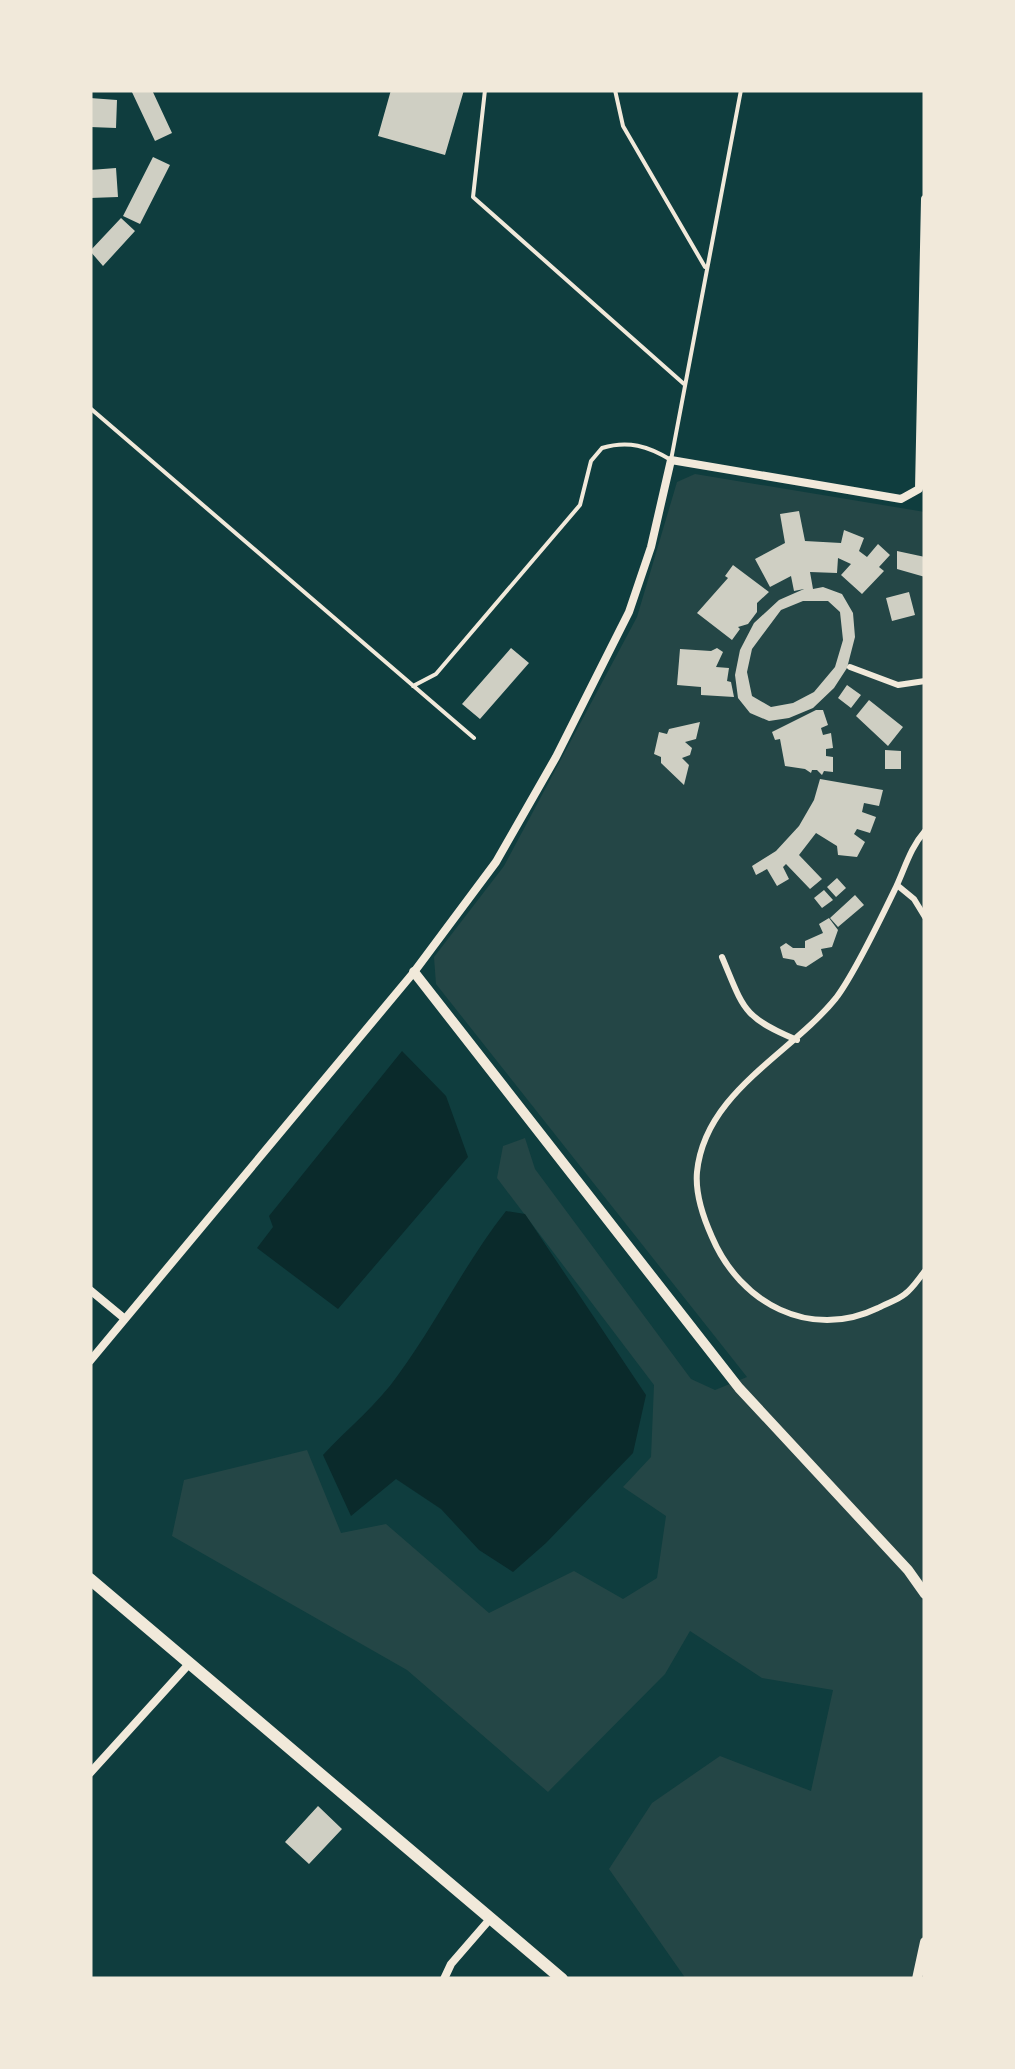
<svg xmlns="http://www.w3.org/2000/svg" width="1015" height="2069" font-family="Helvetica,sans-serif">
<style>
.green{fill:#244646}
.water{fill:#0a2a2b}
.building{fill:#cfcfc3;fill-rule:evenodd}
.lines{fill:none;stroke-linecap:round;stroke-linejoin:round}
.service{stroke:#f1e9da;stroke-width:4}
.pedestrian{stroke:#f1e9da;stroke-width:6}
.minor{stroke:#f1e9da;stroke-width:8}
.tertiary{stroke:#f1e9da;stroke-width:10}
.trunk{stroke:#f1e9da;stroke-width:12}
</style>
<rect width="100%" height="100%" fill="#0f3d3e"/>
<path class="green" d="M 695,474 L 925,512 L 925,1979 L 686,1979 L 609,1869 L 652,1803 L 720,1756 L 811,1791 L 833,1690 L 762,1678 L 690,1631 L 665,1674 L 548,1792 L 407,1670 L 172,1536 L 184,1480 L 307,1450 L 341,1533 L 386,1524 L 489,1613 L 574,1571 L 623,1599 L 657,1578 L 666,1516 L 623,1487 L 651,1457 L 654,1385 L 497,1178 L 503,1146 L 525,1138 L 535,1169 L 691,1379 L 715,1390 L 747,1377 L 436,984 L 434,957 L 504,866 L 637,617 L 677,482 Z"/>
<path class="water" d="M 402,1051 L 446,1096 L 468,1157 L 338,1309 L 257,1248 L 273,1227 L 269,1216 Z
M 506,1211 L 525,1214 L 646,1395 L 633,1453 L 546,1543 L 513,1572 L 479,1550 L 441,1509 L 396,1479 L 351,1516 L 323,1455 C 347,1429 378,1404 398,1375 C 437,1322 465,1263 506,1211 Z"/>
<path class="building" d="M 131,90 L 152,90 L 172,133 L 155,141 Z
M 391,90 L 464,90 L 445,155 L 378,136 Z
M 90,98 L 117,100 L 116,128 L 90,127 Z
M 153,157 L 170,165 L 140,224 L 123,216 Z
M 116,168 L 118,197 L 90,198 L 90,170 Z
M 121,218 L 135,231 L 103,266 L 90,251 Z
M 799,511 L 805,541 L 841,543 L 844,530 L 864,538 L 859,551 L 867,557 L 878,544 L 890,555 L 879,567 L 884,571 L 862,594 L 841,575 L 851,564 L 838,558 L 837,573 L 810,572 L 813,589 L 823,587 L 842,594 L 853,613 L 855,637 L 847,668 L 834,688 L 813,708 L 789,718 L 769,721 L 750,713 L 738,698 L 735,675 L 740,650 L 754,623 L 779,600 L 804,589 L 794,591 L 791,576 L 770,587 L 755,559 L 785,543 L 780,514 ZM 803,601 L 828,601 L 840,612 L 843,640 L 835,667 L 814,692 L 793,703 L 771,707 L 752,696 L 747,672 L 752,649 L 781,610 Z
M 897,551 L 925,557 L 925,577 L 897,569 Z
M 733,565 L 769,592 L 757,603 L 757,612 L 748,624 L 738,627 L 740,629 L 732,640 L 697,613 L 728,578 L 725,576 Z
M 909,592 L 915,615 L 892,621 L 886,598 Z
M 511,648 L 529,663 L 480,719 L 462,704 Z
M 717,648 L 723,652 L 716,667 L 729,668 L 727,681 L 731,682 L 734,697 L 701,695 L 701,687 L 677,685 L 680,649 L 711,651 Z
M 847,685 L 861,695 L 851,708 L 838,698 Z
M 869,700 L 903,727 L 888,746 L 856,716 Z
M 816,710 L 823,710 L 828,725 L 821,728 L 823,735 L 831,733 L 833,748 L 826,749 L 826,756 L 833,757 L 833,772 L 824,771 L 822,775 L 817,770 L 812,770 L 811,773 L 805,769 L 785,766 L 780,739 L 775,740 L 772,732 Z
M 700,722 L 696,739 L 685,742 L 692,748 L 690,755 L 682,758 L 689,765 L 684,785 L 661,763 L 661,757 L 654,754 L 659,732 L 667,734 L 669,729 Z
M 885,750 L 901,751 L 901,769 L 885,769 Z
M 820,779 L 883,790 L 879,806 L 864,803 L 862,812 L 876,817 L 870,833 L 857,829 L 854,834 L 865,842 L 857,857 L 838,855 L 837,846 L 816,833 L 799,855 L 822,879 L 810,889 L 786,864 L 783,867 L 789,879 L 777,886 L 767,869 L 756,875 L 752,866 L 776,851 L 799,826 L 814,800 Z
M 837,878 L 846,888 L 836,897 L 827,887 Z
M 824,890 L 833,900 L 822,908 L 814,898 Z
M 855,895 L 864,905 L 838,927 L 830,918 Z
M 829,918 L 838,930 L 832,947 L 821,949 L 823,956 L 806,967 L 797,965 L 794,960 L 783,958 L 780,947 L 786,943 L 793,948 L 805,948 L 805,941 L 823,933 L 819,924 Z
M 318,1806 L 342,1829 L 309,1864 L 285,1842 Z"/>
<g class="lines">
<path class="service" d="M 485,90 L 473,197 L 684,384
M 615,90 L 623,126 L 705,267
M 90,408 L 474,738
M 413,686 L 436,674 L 580,505 L 591,461 L 602,448 C 628,440 648,446 671,460 L 741,90"/>
<path class="pedestrian" d="M 850,667 L 898,685 L 925,681
M 925,831 C 911,847 906,865 897,885 C 883,914 855,973 836,998 C 790,1055 705,1092 697,1172 C 695,1194 703,1217 712,1237 C 740,1303 810,1341 878,1308 C 887,1303 898,1300 905,1294 C 913,1288 919,1278 925,1271
M 897,885 L 914,899 L 925,917
M 722,957 C 744,1009 742,1017 797,1040"/>
<path class="minor" d="M 90,1290 L 125,1319
M 90,1361 L 414,972 L 496,862 L 556,757 L 629,612 L 651,547 L 671,460 L 901,499 L 919,489 L 925,199
M 90,1773 L 188,1665
M 444,1979 L 451,1964 L 490,1919"/>
<path class="tertiary" d="M 414,972 L 739,1388 L 908,1570 L 925,1594
M 917,1979 L 925,1942"/>
<path class="trunk" d="M 90,1579 L 562,1979"/>
</g>
<rect width="1015" height="2069" fill="none" stroke="#f1e9da" stroke-width="185"/>
</svg>
